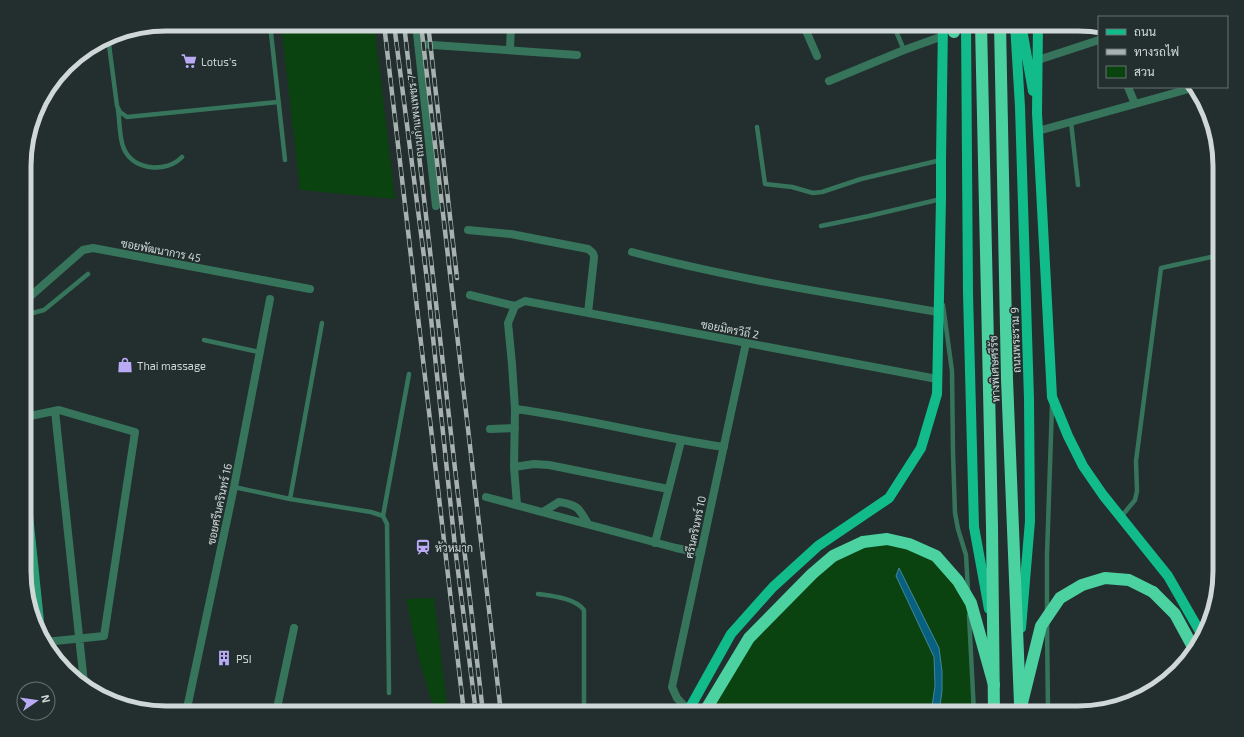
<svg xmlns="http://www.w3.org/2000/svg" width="1244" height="737" font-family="'Exo 2',Sarabun,sans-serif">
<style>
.green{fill:#0b4310}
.water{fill:#086180;stroke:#44859a}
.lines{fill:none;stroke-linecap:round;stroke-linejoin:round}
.lane{stroke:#36755c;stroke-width:4.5}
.street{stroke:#36755c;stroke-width:8}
.secondary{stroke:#2c9d76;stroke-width:8}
.primary{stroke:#11bc8a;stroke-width:10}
.highway{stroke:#4cd2a1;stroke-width:12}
.rail-casing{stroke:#a7b1b0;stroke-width:4.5}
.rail{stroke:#222f2e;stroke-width:3;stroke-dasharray:9;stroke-linecap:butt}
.highway-bridge{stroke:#4cd2a1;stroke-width:12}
.labels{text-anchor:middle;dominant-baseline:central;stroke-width:3;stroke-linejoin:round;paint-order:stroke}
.poi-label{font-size:11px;fill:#cfd8d7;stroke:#222f2e;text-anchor:start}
.street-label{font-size:11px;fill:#cfd8d7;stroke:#222f2e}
.rim{fill:none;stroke:#cfd8d7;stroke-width:5}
</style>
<rect width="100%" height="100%" fill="#222f2e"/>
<path class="green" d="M 281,24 L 374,24 L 395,199 L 300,190 Z
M 887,539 L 936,556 L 970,601 L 974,713 L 705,713 L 749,638 L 833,556 Z
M 434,598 L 448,713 L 435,713 L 419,660 L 406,599 Z"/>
<path class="water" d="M 899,568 L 939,648 L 942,671 L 942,691 L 939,713 L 931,713 L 935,686 L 934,657 L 896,576 Z"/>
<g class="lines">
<path class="lane" d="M 270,24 L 285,160
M 893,24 L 904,50
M 108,37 L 117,106 L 120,112 L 127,117 L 278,102
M 118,110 C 120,122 119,138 124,149 C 134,171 167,173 182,157
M 1071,122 L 1078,185
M 757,127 L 765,184 L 792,187 L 813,193 L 822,192 L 861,179 L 941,160
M 821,226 L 869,216 L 941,199
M 943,305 L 952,371 L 953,453 L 955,513 L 958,529 L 966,555 L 968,591
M 25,315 L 44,310 L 88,274
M 204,340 L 259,352
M 234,487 L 290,499 L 371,512 L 383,516 L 387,524 L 389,693
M 290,499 L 322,323
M 383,516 L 409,374
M 1121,517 L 1135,500 L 1137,491 L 1136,461 L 1161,268 L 1220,255
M 538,594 C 552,596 575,598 584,610 L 584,713
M 1047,611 L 1047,555 L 1052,405
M 969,615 L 974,713
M 1047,623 L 1048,713"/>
<path class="street" d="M 416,24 L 436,206
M 803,24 L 817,56
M 418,44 L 577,55
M 510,50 L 511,24
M 1038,60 L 1099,40
M 829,81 L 904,50 L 943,36
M 1128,87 L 1135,104
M 1038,131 L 1196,87
M 468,230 L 511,234 L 588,249 C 592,252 594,253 594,258 L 588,313
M 632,252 C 732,279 836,294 938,312
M 470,295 L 515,306
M 25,301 L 83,250 L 93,248 L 310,289
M 515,409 C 585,418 654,437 724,447
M 55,411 L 84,683
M 25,417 L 59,410 L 135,432 L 104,636 L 45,642
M 490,429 L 515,428
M 514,467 L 534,464 L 549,465 L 668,489
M 486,497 L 676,548 L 701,553
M 517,505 L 514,467 L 515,409 L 512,364 L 508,323 L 515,306 L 525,301 L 937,379
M 543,512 L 559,502 C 578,505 579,508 588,524
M 655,543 L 681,441
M 688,710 L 677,698 L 672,687 L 746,343
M 186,713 L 234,487 L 270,299
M 276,713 L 294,628"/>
<path class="secondary" d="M 25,476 L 41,631
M 25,563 L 28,598"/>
<path class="primary" d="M 966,24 L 968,293 L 974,527 L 989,609
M 1015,24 L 1020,107 L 1029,399 L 1030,521 L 1021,628
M 1021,24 L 1033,91
M 1038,24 L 1037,113 L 1052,397 L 1068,436 L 1083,466 L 1103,495 L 1168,576 L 1203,637
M 687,713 L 731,634 L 773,587 L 818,546 L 889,498 L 921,448 L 937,394 L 941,199 L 941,160 L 943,24"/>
<path class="highway" d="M 981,24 L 992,527 L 994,713
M 1000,24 L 1007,379 L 1020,704
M 954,32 L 955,24
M 1153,592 L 1175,614 L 1194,649
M 705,713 L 708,706 L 749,638 L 812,574 L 833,556 L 863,542"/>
<defs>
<path id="rail" d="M 384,24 L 464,713
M 394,24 L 427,280 L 455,547 L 476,713
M 404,24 L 483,713
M 421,24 L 501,713
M 428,24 L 457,278"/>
</defs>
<use href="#rail" class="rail-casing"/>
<use href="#rail" class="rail"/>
<path class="highway-bridge" d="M 863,542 L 887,539 L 909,544 L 936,556 L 958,581 L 971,603 L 994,685
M 1020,711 L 1041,626 L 1060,598 L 1082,585 L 1105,578 L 1129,580 L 1153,592"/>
</g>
<defs>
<symbol id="supermarket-bare" viewBox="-9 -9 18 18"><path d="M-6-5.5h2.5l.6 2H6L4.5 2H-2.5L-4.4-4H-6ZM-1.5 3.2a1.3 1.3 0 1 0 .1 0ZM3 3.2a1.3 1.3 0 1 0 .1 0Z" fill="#baaaf6" stroke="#222f2e" stroke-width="2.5" paint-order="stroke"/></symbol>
<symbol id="shop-bare" viewBox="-9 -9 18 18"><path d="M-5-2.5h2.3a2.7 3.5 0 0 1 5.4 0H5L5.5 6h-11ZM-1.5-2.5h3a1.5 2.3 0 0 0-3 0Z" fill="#baaaf6" stroke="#222f2e" stroke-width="2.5" paint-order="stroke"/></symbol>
<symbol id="station-bare" viewBox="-9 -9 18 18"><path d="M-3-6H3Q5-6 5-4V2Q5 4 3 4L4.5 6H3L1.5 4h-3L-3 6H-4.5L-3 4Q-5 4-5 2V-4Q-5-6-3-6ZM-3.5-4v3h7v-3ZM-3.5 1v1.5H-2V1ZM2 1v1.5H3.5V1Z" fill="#baaaf6" stroke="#222f2e" stroke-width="2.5" paint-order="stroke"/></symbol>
<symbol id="building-bare" viewBox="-9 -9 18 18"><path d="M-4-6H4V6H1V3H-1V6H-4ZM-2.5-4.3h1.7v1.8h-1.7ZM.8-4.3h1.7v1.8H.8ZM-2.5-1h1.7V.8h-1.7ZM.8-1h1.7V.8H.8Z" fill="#baaaf6" stroke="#222f2e" stroke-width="2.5" paint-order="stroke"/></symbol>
</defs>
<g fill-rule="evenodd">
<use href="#supermarket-bare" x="178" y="50" width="22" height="22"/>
<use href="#shop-bare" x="114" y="354" width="22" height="22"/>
<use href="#station-bare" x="412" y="536" width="22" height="22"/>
<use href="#building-bare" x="213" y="647" width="22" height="22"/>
</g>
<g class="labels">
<g class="poi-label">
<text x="201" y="61">Lotus's</text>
<text x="137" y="365">Thai massage</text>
<text x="435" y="547">หัวหมาก</text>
<text x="236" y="658">PSI</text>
</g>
<g class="street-label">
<text transform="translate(415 116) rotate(-96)">ถนนกำแพงเพชร 7</text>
<text transform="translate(161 250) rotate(11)">ซอยพัฒนาการ 45</text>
<text transform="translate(730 329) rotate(11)">ซอยมิตรวิถี 2</text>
<text transform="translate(1015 340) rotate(-92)">ถนนพระราม 9</text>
<text transform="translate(994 369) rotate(-92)">ทางพิเศษศรีรัช</text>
<text transform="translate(219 504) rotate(-78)">ซอยศรีนครินทร์ 16</text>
<text transform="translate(695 527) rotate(-78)">ศรีนครินทร์ 10</text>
</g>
</g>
<path d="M0 0H1244V737H0ZM166 31H1078A135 135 0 0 1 1213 166V571A135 135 0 0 1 1078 706H166A135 135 0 0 1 31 571V166A135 135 0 0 1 166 31Z" fill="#222f2e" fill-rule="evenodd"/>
<path class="rim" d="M166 31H1078A135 135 0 0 1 1213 166V571A135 135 0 0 1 1078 706H166A135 135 0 0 1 31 571V166A135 135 0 0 1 166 31Z"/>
<rect x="1098" y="16" width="130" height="72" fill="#222f2e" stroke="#677372"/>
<rect x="1106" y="29" width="20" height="6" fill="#11bc8a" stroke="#677372"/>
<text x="1134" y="36" font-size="12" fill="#cfd8d7">ถนน</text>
<rect x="1106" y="49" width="20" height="6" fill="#a7b1b0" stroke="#677372"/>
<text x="1134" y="56" font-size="12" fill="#cfd8d7">ทางรถไฟ</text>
<rect x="1106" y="66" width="20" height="12" fill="#0b4310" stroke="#677372"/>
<text x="1134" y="76" font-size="12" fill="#cfd8d7">สวน</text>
<g transform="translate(36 701) rotate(77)"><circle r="19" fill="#222f2e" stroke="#677372"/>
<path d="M0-3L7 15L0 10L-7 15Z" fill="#baaaf6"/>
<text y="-6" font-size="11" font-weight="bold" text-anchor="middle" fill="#cfd8d7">N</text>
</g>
</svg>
